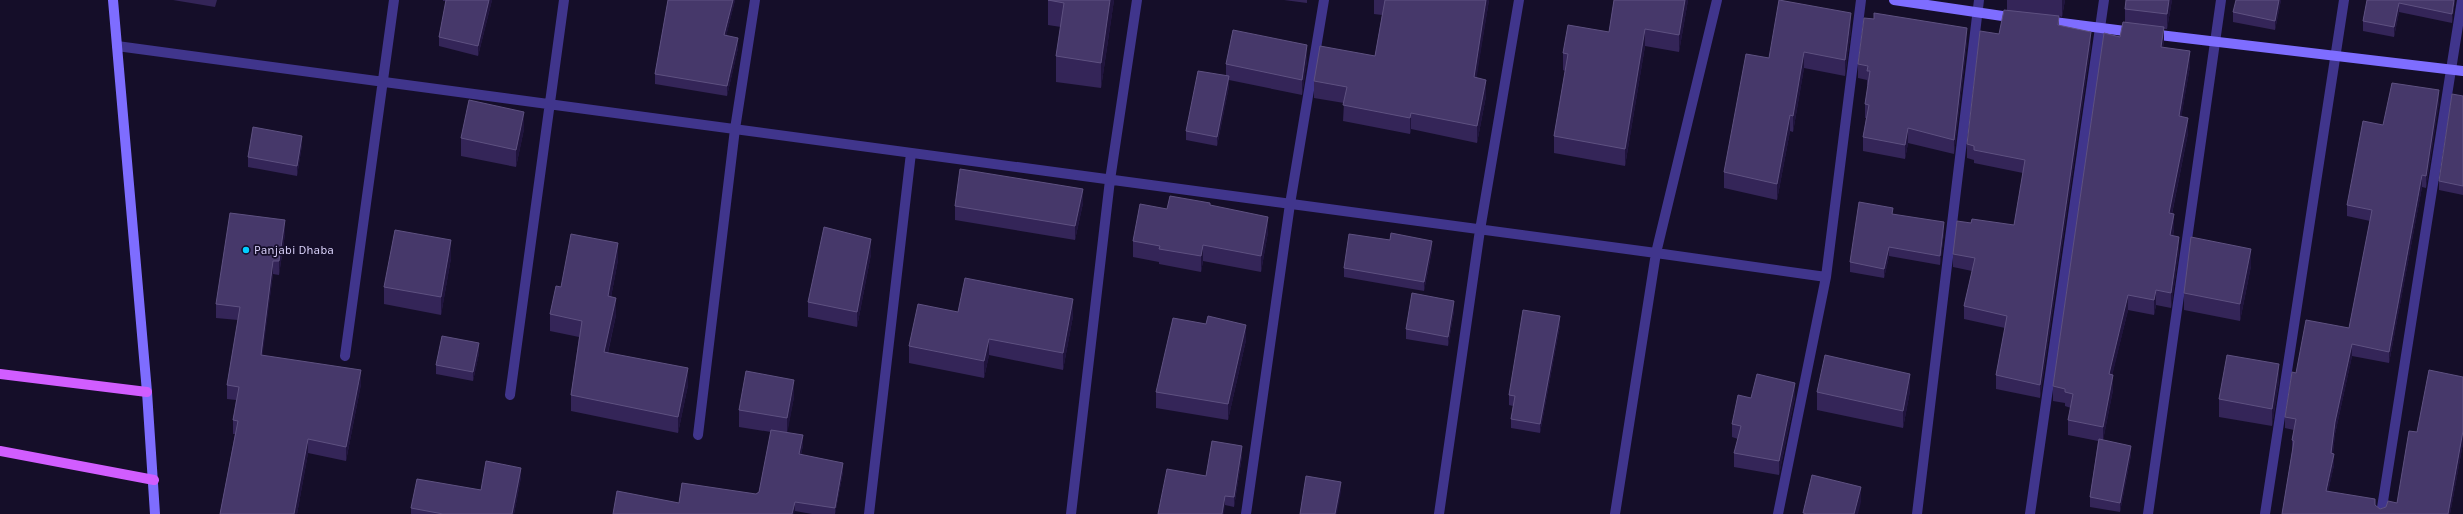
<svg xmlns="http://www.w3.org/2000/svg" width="2463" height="514" font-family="Karla,sans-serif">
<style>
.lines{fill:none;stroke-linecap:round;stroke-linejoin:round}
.street{stroke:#40358c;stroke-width:10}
.secondary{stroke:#7e6dff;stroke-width:10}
.primary{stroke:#d15dff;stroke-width:10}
.wall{fill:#342558}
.shaded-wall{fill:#20143d}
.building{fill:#46386a;stroke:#5e5181}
.poi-dot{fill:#02ceff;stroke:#150e29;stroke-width:1.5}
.labels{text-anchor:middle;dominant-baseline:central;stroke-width:3.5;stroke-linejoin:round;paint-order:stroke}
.poi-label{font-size:12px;fill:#ded6ff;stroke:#150e29;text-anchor:start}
</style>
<rect width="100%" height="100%" fill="#150e29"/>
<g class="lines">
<path class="street" d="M 1717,0 L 1656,253 L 1826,277 L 1861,0
M 117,46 L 1656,253 L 1615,514
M 345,356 L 394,0
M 510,395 L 564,0
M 698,435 L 735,129 L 755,0
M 869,514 L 911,153
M 1071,514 L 1110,180 L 1137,0
M 1246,514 L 1290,204 L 1324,0
M 1439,514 L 1480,230 L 1519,0
M 1778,514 L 1826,277
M 1917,514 L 1979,0
M 2030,514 L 2104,0
M 2148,514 L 2221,0
M 2265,514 L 2344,0
M 2381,514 L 2462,0"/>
<path class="secondary" d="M 113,0 L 147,392 L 155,514
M 1894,0 L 2016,18
M 2046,21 L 2133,32
M 2151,34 L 2463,71"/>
<path class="primary" d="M 0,374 L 147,392
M 0,451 L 154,480"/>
</g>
<path class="wall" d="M 173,0 L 217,0 L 215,7 Z
M 443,0 L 492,0 L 478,56 L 439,46 L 439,37 L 446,1 L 443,1 Z
M 668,0 L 735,0 L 726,36 L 738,48 L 727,96 L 655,84 L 655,74 Z
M 1048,0 L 1114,0 L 1101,88 L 1056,82 L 1056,56 L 1061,27 L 1048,25 Z
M 1284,0 L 1307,0 L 1307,3 Z
M 1374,0 L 1489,0 L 1476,78 L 1486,96 L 1477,143 L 1411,129 L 1410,134 L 1343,121 L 1344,103 L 1314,98 L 1314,81 L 1375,56 L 1382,15 L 1374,14 Z
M 1614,0 L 1688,0 L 1679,52 L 1645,46 L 1625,166 L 1554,153 L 1554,136 L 1565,71 L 1563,70 L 1563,53 L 1609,32 Z
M 2007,0 L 2065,0 L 2062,17 L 2059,16 L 2059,25 L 2091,45 L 2040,398 L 1996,389 L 1996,375 L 2005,328 L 1964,319 L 1964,306 L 1972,271 L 1953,267 L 1953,254 L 1971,223 L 2014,225 L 2023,173 L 1974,163 L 1974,160 L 1967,158 L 1967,144 L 1999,34 L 2007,10 Z
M 2172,0 L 2167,29 L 2164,29 L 2164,42 L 2163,47 L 2190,66 L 2181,117 L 2188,133 L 2172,214 L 2174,229 L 2173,236 L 2179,251 L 2171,308 L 2156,305 L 2154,315 L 2128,310 L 2112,375 L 2113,390 L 2103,440 L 2131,455 L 2120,512 L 2090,507 L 2090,497 L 2098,441 L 2068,435 L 2068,420 L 2071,408 L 2065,406 L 2065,403 L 2053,401 L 2053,386 L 2120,37 L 2125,23 L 2125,9 Z
M 2281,0 L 2275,30 L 2233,22 L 2233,12 Z
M 2367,0 L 2455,0 L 2452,23 L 2399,12 L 2394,37 L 2363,31 L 2363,21 Z
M 1851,29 L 1845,76 L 1804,68 L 1793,132 L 1790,131 L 1777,200 L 1724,188 L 1724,172 L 1769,58 Z
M 1967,42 L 1954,154 L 1908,143 L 1905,159 L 1863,151 L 1863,137 L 1866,118 L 1865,118 L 1865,104 L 1868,85 L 1867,85 L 1867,80 L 1858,78 L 1858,64 Z
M 1307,60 L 1302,95 L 1229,80 L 1229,86 L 1217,146 L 1186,140 L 1186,131 L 1226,76 L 1226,64 Z
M 2463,96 L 2463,195 L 2439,190 L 2439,181 Z
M 2439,102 L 2426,188 L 2422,187 L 2389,363 L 2352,356 L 2335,434 L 2333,453 L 2334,465 L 2328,491 L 2375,505 L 2380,509 L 2397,503 L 2417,432 L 2463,377 L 2463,443 L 2450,514 L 2282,514 L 2292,452 L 2292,440 L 2294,430 L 2285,428 L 2285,417 L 2296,373 L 2349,328 L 2370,221 L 2347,216 L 2347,205 L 2383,125 Z
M 524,129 L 516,167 L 461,156 L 461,138 Z
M 302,145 L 297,176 L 248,167 L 248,157 Z
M 1083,203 L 1075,240 L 955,220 L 955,206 Z
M 1210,205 L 1268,232 L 1261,272 L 1203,261 L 1201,272 L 1159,264 L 1159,262 L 1133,257 L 1133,241 L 1167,209 Z
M 1893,214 L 1944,232 L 1940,265 L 1889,256 L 1884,278 L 1850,272 L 1850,262 Z
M 285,234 L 279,275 L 273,274 L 262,355 L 361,384 L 346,461 L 308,453 L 297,514 L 220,514 L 235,434 L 233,434 L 233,420 L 236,400 L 227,399 L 227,385 L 238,320 L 216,318 L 216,304 Z
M 1432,250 L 1424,291 L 1344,277 L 1344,268 Z
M 871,254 L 857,327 L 808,317 L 808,302 Z
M 451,258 L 441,315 L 384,304 L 384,287 Z
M 618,260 L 611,297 L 616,315 L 608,353 L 688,385 L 678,433 L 571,411 L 571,395 L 579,337 L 550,331 L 550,314 L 561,287 Z
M 2251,266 L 2240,321 L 2184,310 L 2184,293 Z
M 1454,311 L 1448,346 L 1406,339 L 1406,329 Z
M 958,312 L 1073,316 L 1063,370 L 989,355 L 984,378 L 909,363 L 909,346 Z
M 1560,325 L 1540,433 L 1511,428 L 1511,419 L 1513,406 L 1509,405 L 1509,395 Z
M 1246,340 L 1228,420 L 1156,408 L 1156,392 Z
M 479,353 L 473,381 L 436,374 L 436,365 Z
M 2279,381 L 2272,426 L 2219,417 L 2219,399 Z
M 1910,391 L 1903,428 L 1817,410 L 1817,392 Z
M 794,397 L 787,432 L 803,445 L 801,455 L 843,472 L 835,514 L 812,514 L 795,511 L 679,503 L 756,494 L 759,492 L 771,432 L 739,427 L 739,410 Z
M 1795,397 L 1779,475 L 1734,467 L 1734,453 L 1738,439 L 1732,437 L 1732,424 Z
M 1242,456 L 1234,507 L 1225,505 L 1206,476 Z
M 521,477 L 514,514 L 411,514 L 411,508 L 481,490 Z"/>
<path class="shaded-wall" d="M 489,0 L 492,0 L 478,56 L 478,46 Z
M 733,0 L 735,0 L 724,45 L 724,35 Z
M 1110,0 L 1114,0 L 1101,88 L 1101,63 Z
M 1486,0 L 1489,0 L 1474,94 L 1474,77 Z
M 1685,0 L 1688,0 L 1679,52 L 1679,35 Z
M 2062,0 L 2065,0 L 2062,17 Z
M 2169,0 L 2172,0 L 2167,29 L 2167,14 Z
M 2279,0 L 2281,0 L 2275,30 L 2275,21 Z
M 2454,0 L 2455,0 L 2452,23 L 2452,14 Z
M 2399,3 L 2399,12 L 2394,37 L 2394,27 Z
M 1851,13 L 1851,29 L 1845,76 L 1845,60 Z
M 2164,27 L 2164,42 L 2161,61 L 2161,47 Z
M 1967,28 L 1967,42 L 1954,154 L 1954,140 Z
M 1645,29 L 1645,46 L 1625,166 L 1625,149 Z
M 2091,32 L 2091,45 L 2040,398 L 2040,385 Z
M 738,38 L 738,48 L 727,96 L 727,86 Z
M 1307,45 L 1307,60 L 1302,95 L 1302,80 Z
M 2190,51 L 2190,66 L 2179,131 L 2179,116 Z
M 1804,52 L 1804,68 L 1793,132 L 1793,116 Z
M 1229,76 L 1229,86 L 1217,146 L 1217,137 Z
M 1486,80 L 1486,96 L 1477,143 L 1477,126 Z
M 2439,90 L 2439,102 L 2426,188 L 2426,176 Z
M 524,112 L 524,129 L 516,167 L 516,150 Z
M 1411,113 L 1411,129 L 1410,134 L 1410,118 Z
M 1790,115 L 1790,131 L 1777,200 L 1777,184 Z
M 2188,118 L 2188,133 L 2169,228 L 2169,213 Z
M 1908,128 L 1908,143 L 1905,159 L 1905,145 Z
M 302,136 L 302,145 L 297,176 L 297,166 Z
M 2422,175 L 2422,187 L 2389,363 L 2389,352 Z
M 1083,189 L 1083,203 L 1075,240 L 1075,226 Z
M 2174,214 L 2174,229 L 2170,250 L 2170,235 Z
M 1268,217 L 1268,232 L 1261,272 L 1261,256 Z
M 285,220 L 285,234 L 279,275 L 279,261 Z
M 1944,222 L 1944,232 L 1940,265 L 1940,256 Z
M 2179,237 L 2179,251 L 2171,308 L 2171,293 Z
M 871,239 L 871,254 L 857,327 L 857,312 Z
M 451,240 L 451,258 L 441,315 L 441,297 Z
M 1432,241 L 1432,250 L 1424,291 L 1424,282 Z
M 618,243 L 618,260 L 608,313 L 608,296 Z
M 1203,245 L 1203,261 L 1201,272 L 1201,256 Z
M 1889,247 L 1889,256 L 1884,278 L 1884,269 Z
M 2251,249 L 2251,266 L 2240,321 L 2240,304 Z
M 273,261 L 273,274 L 261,369 L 261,355 Z
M 2156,290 L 2156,305 L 2154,315 L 2154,300 Z
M 2128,295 L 2128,310 L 2109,389 L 2109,374 Z
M 616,298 L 616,315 L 604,369 L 604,352 Z
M 1073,299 L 1073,316 L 1063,370 L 1063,353 Z
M 1454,301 L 1454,311 L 1448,346 L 1448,337 Z
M 1560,316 L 1560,325 L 1540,433 L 1540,424 Z
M 1246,325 L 1246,340 L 1228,420 L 1228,404 Z
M 989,339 L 989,355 L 984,378 L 984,361 Z
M 479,343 L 479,353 L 473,381 L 473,372 Z
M 2352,344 L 2352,356 L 2335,434 L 2332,462 L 2334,454 L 2334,465 L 2326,502 L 2326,491 L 2331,453 L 2335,422 Z
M 2279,364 L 2279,381 L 2272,426 L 2272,409 Z
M 688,368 L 688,385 L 678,433 L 678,417 Z
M 361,370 L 361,384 L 346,461 L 346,447 Z
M 1910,374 L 1910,391 L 1903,428 L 1903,411 Z
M 2113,375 L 2113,390 L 2103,441 L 2103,427 Z
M 794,380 L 794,397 L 787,435 L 787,418 Z
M 1795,383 L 1795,397 L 1779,475 L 1779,461 Z
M 2463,431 L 2463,443 L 2450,514 L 2448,514 Z
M 803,435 L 803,445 L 799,464 L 799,454 Z
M 308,439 L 308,453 L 297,514 L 294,514 Z
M 1242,446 L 1242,456 L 1234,507 L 1234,497 Z
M 2131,446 L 2131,455 L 2120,512 L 2120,503 Z
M 843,463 L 843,472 L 835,514 L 835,508 Z
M 521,468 L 521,477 L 514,514 L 512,514 Z
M 1341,482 L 1341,492 L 1337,514 L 1335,514 Z
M 1861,487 L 1861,502 L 1858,514 L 1854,514 Z
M 1225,496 L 1225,505 L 1224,514 L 1222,514 Z
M 795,502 L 795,511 L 794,514 L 792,514 Z"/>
<path class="building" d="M 446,0 L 489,0 L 478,46 L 439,37 Z
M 668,0 L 733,0 L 724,35 L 738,38 L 727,86 L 655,74 Z
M 1048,0 L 1110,0 L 1101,63 L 1056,56 L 1064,3 Z
M 1385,0 L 1486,0 L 1474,77 L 1486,80 L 1477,126 L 1411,113 L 1410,118 L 1343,105 L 1347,87 L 1314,81 L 1320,46 L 1375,56 Z
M 1614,0 L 1685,0 L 1679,35 L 1645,29 L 1625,149 L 1554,136 L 1568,54 L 1563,53 L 1568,25 L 1609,32 Z
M 1779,0 L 1851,13 L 1845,60 L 1804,52 L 1793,116 L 1790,115 L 1777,184 L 1724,172 L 1746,54 L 1769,58 Z
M 2126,0 L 2169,0 L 2167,14 L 2125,9 Z
M 2236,0 L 2279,0 L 2275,21 L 2233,12 Z
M 2367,0 L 2454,0 L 2452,14 L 2399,3 L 2394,27 L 2363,21 Z
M 2004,10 L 2059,16 L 2058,25 L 2091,32 L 2040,385 L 1996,375 L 2007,316 L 1964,306 L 1975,258 L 1953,254 L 1957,221 L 1971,223 L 1972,219 L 2014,225 L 2025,160 L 1974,150 L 1974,146 L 1967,144 L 1980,31 L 1999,34 Z
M 1874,13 L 1967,28 L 1954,140 L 1908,128 L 1905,145 L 1863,137 L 1869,105 L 1865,104 L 1870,71 L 1867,71 L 1868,66 L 1858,64 L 1864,18 L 1874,19 Z
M 2123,22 L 2164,27 L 2161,47 L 2190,51 L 2179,116 L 2188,118 L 2169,213 L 2174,214 L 2170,235 L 2179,237 L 2171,293 L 2156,290 L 2154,300 L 2128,295 L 2109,374 L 2113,375 L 2103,427 L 2068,420 L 2073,394 L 2065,392 L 2065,389 L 2053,386 L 2104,33 L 2120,37 Z
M 1233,30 L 1307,45 L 1302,80 L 1226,64 Z
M 1198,71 L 1229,76 L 1217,137 L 1186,131 Z
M 2392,83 L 2439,90 L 2426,176 L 2422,175 L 2389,352 L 2352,344 L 2335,422 L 2331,453 L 2334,454 L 2326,491 L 2375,499 L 2375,505 L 2380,509 L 2386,507 L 2388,501 L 2397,503 L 2409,431 L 2417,432 L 2429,370 L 2463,377 L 2463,431 L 2448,514 L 2282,514 L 2294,441 L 2292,440 L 2296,419 L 2285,417 L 2292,372 L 2296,373 L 2306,320 L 2349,328 L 2372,210 L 2347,205 L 2363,121 L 2383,125 Z
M 2452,94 L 2463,96 L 2463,186 L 2439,181 Z
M 469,100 L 524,112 L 516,150 L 461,138 Z
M 253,127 L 302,136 L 297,166 L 248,157 Z
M 960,169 L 1083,189 L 1075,226 L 955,206 Z
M 1170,196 L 1210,203 L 1210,205 L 1268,217 L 1261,256 L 1203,245 L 1201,256 L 1159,249 L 1160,246 L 1133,241 L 1140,204 L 1167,209 Z
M 1859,202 L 1893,208 L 1892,214 L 1944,222 L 1940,256 L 1889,247 L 1884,269 L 1850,262 Z
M 230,213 L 285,220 L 279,261 L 273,261 L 261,355 L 361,370 L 346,447 L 308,439 L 294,514 L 220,514 L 238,421 L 233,420 L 239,387 L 227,385 L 240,307 L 216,304 Z
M 824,227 L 871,239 L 857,312 L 808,302 Z
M 395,230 L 451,240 L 441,297 L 384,287 Z
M 1391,233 L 1432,241 L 1424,282 L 1344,268 L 1349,234 L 1390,240 Z
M 571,234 L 618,243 L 608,296 L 616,298 L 604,352 L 688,368 L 678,417 L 571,395 L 582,321 L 550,314 L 556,286 L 561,287 Z
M 2191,237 L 2251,249 L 2240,304 L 2184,293 Z
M 965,278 L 1073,299 L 1063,353 L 989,339 L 984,361 L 909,346 L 918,304 L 958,312 Z
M 1412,293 L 1454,301 L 1448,337 L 1406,329 Z
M 1523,310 L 1560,316 L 1540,424 L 1511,419 L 1515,396 L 1509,395 Z
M 1208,316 L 1246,325 L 1228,404 L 1156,392 L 1173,318 L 1206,324 Z
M 442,336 L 479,343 L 473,372 L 436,365 Z
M 1825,355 L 1910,374 L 1903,411 L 1817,392 Z
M 2227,355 L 2279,364 L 2272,409 L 2219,399 Z
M 746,371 L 794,380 L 787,418 L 739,410 Z
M 1757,374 L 1795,383 L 1779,461 L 1734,453 L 1741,426 L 1732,424 L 1738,395 L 1751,398 Z
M 771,430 L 803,435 L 799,454 L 843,463 L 835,508 L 795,502 L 792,514 L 613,514 L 617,491 L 679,503 L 682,483 L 756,494 L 759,492 Z
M 2099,439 L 2131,446 L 2120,503 L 2090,497 Z
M 1212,441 L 1242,446 L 1234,497 L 1225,496 L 1222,514 L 1158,514 L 1167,469 L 1206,476 Z
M 486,461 L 521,468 L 512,514 L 443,514 L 411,508 L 417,479 L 481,490 Z
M 1812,475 L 1861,487 L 1854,514 L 1807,514 L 1803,513 Z
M 1306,476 L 1341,482 L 1335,514 L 1300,514 Z"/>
<circle class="poi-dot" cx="246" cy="250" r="4"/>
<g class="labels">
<g class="poi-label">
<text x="254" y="250">Panjabi Dhaba</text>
</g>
</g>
</svg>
